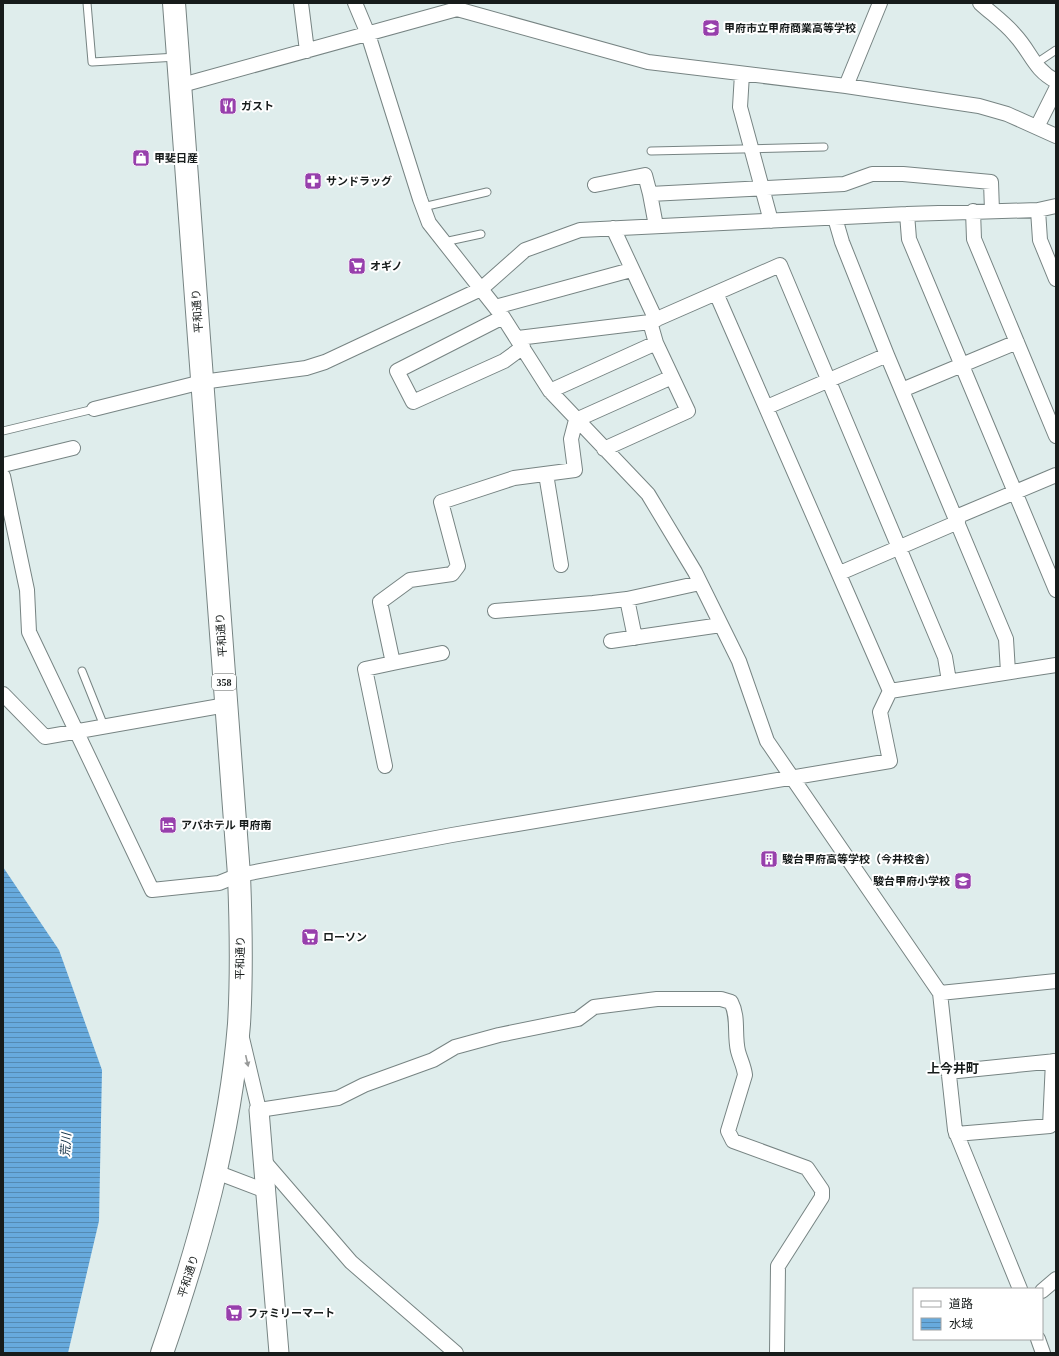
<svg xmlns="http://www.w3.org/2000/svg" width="1059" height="1356" font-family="'Times New Roman','Noto Sans JP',serif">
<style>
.water{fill:url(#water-rules)}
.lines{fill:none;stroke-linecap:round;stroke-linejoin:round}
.lane-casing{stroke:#778483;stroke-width:9}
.street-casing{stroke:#778483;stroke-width:16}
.secondary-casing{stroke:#778483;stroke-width:21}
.highway-casing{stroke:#778483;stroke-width:24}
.lane{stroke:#fff;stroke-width:7}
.street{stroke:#fff;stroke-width:14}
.secondary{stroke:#fff;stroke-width:19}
.highway{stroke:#fff;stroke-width:22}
.oneway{fill:#979998}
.labels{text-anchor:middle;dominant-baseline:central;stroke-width:4;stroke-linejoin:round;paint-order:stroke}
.shield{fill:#fff;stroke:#5d605f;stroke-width:1}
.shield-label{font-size:10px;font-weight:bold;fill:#171c1b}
.poi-label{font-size:11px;font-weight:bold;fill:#171c1b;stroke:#fff;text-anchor:start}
.street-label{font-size:11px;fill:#171c1b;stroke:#fff}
.water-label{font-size:12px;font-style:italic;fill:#112f44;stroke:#fff}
.quarter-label{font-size:13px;font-weight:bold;fill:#171c1b;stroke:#fff}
</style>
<defs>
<pattern id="water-rules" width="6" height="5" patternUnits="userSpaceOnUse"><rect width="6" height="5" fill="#67aadd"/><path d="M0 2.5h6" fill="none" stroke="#548ab2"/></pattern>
</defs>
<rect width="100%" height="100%" fill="#dfedec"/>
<path class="water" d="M 3,867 L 59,950 L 102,1070 L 99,1221 L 68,1353 L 3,1353 Z"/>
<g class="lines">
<defs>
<path id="lane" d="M 87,3 L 92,62 L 177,57
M 1035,64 L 1056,50
M 651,151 L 824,147
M 423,207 L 487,192
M 444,242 L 481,234
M 3,431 L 94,409
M 82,671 L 104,726"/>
<path id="street" d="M 301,3 L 307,51
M 355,3 L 368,34 L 420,199 L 429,223 L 503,317 L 550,391 L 648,494 L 695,572 L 739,661 L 767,741 L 940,993 L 955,1130 L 1020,1289
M 980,3 C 992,14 1005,23 1015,35 C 1031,52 1034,70 1056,81
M 742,74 L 740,107 L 771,221
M 182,85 L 457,9 L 648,62 L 846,86 L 979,106 L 1007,114 L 1056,136
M 846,86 L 880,3
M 1037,127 L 1056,89
M 595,185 L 645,175 L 650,194 L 844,184 L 872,174 L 903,174 L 991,182 L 992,211
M 650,194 L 656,226
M 1038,210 L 1040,240 L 1056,279
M 973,211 L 974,239 L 1056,436
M 907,214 L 909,239 L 1056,590
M 835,218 L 842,242 L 887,355 L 1006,639 L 1008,672
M 613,228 L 656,320
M 716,293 L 890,691
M 495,307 L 631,270
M 503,317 L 397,371 L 413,402 L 504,361 L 523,347
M 518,338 L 650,322 L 780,265 L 945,657 L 949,681
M 902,390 L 1017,342
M 550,391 L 656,343 L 650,322
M 767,407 L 887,355
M 94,409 L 202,382 L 306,368 L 325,362 L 481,289 L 525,250 L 580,230 L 907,214 L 1038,210 L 1056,206
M 604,449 L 688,411 L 672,377
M 3,465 L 73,448
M 546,474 L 561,565
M 3,476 L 27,590 L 29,632 L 152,890 L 219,883 L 239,875 L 452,835 L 890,761 L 880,712 L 890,691
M 956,517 L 1056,475
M 840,573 L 958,522
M 627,599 L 635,638
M 495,611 L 593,603 L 627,599 L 700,583
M 611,641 L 721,625
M 442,653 L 393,663 L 380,602 L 410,580 L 452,574 L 458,566 L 441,502 L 514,478 L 575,470 L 571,439 L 576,420 L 672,377 L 656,343
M 890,691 L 1056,665
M 3,694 L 45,737 L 226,705
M 385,766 L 365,669 L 393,663
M 940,993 L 1056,981
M 242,1038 L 259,1110 L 338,1098 L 364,1085 L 433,1060 L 455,1047 L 499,1035 L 578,1019 L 594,1007 L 657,999 L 721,999 L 731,1002 C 739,1017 734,1034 738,1051 C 740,1059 744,1066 745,1075 L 728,1131 L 733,1141 L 807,1168 L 822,1190 L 822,1197 L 778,1266 L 777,1353
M 948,1072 L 1056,1061
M 956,1134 L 1050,1126 L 1053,1061
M 263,1160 L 351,1262 L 456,1353
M 216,1172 L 266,1191
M 1042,1291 L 1056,1279
M 1038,1339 L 1043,1353"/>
<path id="secondary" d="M 259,1110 L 279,1353"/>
<path id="highway" d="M 162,1353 C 199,1246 230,1137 239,1024 C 242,974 241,925 239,875 L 174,3"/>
</defs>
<use href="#lane" class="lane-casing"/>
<use href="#street" class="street-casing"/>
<use href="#secondary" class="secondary-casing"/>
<use href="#highway" class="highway-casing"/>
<use href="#lane" class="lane"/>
<use href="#street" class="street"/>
<use href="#secondary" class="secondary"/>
<use href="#highway" class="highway"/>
</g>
<defs><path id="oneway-solid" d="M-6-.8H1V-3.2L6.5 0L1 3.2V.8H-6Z"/></defs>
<use class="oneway" href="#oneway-solid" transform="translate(247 1061) rotate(77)"/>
<defs>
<symbol id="school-square" viewBox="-11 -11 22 22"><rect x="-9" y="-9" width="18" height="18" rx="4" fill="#973fac" stroke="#fff"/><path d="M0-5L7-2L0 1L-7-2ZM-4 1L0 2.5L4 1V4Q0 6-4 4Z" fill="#fff"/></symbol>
<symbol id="restaurant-square" viewBox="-11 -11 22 22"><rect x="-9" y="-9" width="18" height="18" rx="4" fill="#973fac" stroke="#fff"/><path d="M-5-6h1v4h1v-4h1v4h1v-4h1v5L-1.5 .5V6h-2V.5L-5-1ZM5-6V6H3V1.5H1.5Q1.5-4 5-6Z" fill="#fff"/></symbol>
<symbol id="shop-square" viewBox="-11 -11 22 22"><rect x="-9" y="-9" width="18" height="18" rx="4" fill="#973fac" stroke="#fff"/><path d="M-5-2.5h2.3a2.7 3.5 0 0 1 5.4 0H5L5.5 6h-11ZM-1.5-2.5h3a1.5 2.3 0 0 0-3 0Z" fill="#fff"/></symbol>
<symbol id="pharmacy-square" viewBox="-11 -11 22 22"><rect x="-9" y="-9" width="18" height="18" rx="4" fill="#973fac" stroke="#fff"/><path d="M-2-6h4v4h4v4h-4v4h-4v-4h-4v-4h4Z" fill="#fff"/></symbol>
<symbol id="supermarket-square" viewBox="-11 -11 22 22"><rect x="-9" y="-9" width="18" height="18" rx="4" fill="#973fac" stroke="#fff"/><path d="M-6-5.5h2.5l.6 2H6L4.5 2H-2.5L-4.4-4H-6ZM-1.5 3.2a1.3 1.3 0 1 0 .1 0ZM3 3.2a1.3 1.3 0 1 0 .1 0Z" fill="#fff"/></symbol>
<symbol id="hotel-square" viewBox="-11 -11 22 22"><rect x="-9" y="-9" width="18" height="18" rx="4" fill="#973fac" stroke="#fff"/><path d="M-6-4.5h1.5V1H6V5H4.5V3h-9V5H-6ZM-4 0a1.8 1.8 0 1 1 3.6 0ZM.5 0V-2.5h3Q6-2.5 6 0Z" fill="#fff"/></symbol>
<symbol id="building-square" viewBox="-11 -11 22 22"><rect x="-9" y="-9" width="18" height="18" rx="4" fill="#973fac" stroke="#fff"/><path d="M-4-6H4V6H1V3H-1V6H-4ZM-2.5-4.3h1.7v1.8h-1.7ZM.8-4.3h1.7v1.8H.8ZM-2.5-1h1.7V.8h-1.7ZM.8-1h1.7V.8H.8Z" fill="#fff"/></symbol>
</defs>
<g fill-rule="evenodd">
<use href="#school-square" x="701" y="18" width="20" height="20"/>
<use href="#restaurant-square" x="218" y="96" width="20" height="20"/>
<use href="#shop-square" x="131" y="148" width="20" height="20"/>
<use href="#pharmacy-square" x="303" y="171" width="20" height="20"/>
<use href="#supermarket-square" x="347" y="256" width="20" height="20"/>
<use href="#hotel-square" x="158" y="815" width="20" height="20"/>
<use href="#building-square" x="759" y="849" width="20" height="20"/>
<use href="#school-square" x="953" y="871" width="20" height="20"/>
<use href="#supermarket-square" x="300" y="927" width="20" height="20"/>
<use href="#supermarket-square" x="224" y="1303" width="20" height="20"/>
</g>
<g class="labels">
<rect class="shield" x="212" y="674" width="24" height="16" rx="3"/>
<g class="shield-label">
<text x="224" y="682">358</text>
</g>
<g class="poi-label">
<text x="724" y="28">甲府市立甲府商業高等学校</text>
<text x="241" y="106">ガスト</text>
<text x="154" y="158">甲斐日産</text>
<text x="326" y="181">サンドラッグ</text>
<text x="370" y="266">オギノ</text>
<text x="181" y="825">アパホテル 甲府南</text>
<text x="782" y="859">駿台甲府高等学校（今井校舎）</text>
<text x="950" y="881" text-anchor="end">駿台甲府小学校</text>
<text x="323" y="937">ローソン</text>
<text x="247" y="1313">ファミリーマート</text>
</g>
<g class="street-label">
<text transform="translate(197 311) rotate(-94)">平和通り</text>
<text transform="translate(221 635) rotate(-94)">平和通り</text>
<text transform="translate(240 958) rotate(-89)">平和通り</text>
<text transform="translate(188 1276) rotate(-72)">平和通り</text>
</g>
<g class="water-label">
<text transform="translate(66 1145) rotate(-87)">荒川</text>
</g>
<g class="quarter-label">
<text x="953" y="1068">上今井町</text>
</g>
</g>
<rect width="1059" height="1356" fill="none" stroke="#171c1b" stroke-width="8"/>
<rect x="913" y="1288" width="130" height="52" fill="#ffffff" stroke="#a2a4a4"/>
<rect x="921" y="1301" width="20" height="6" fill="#ffffff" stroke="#a2a4a4"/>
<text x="949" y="1308" font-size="12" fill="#171c1b">道路</text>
<rect x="921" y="1318" width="20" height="12" fill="url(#water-rules)" stroke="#a2a4a4"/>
<text x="949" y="1328" font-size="12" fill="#171c1b">水域</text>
</svg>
